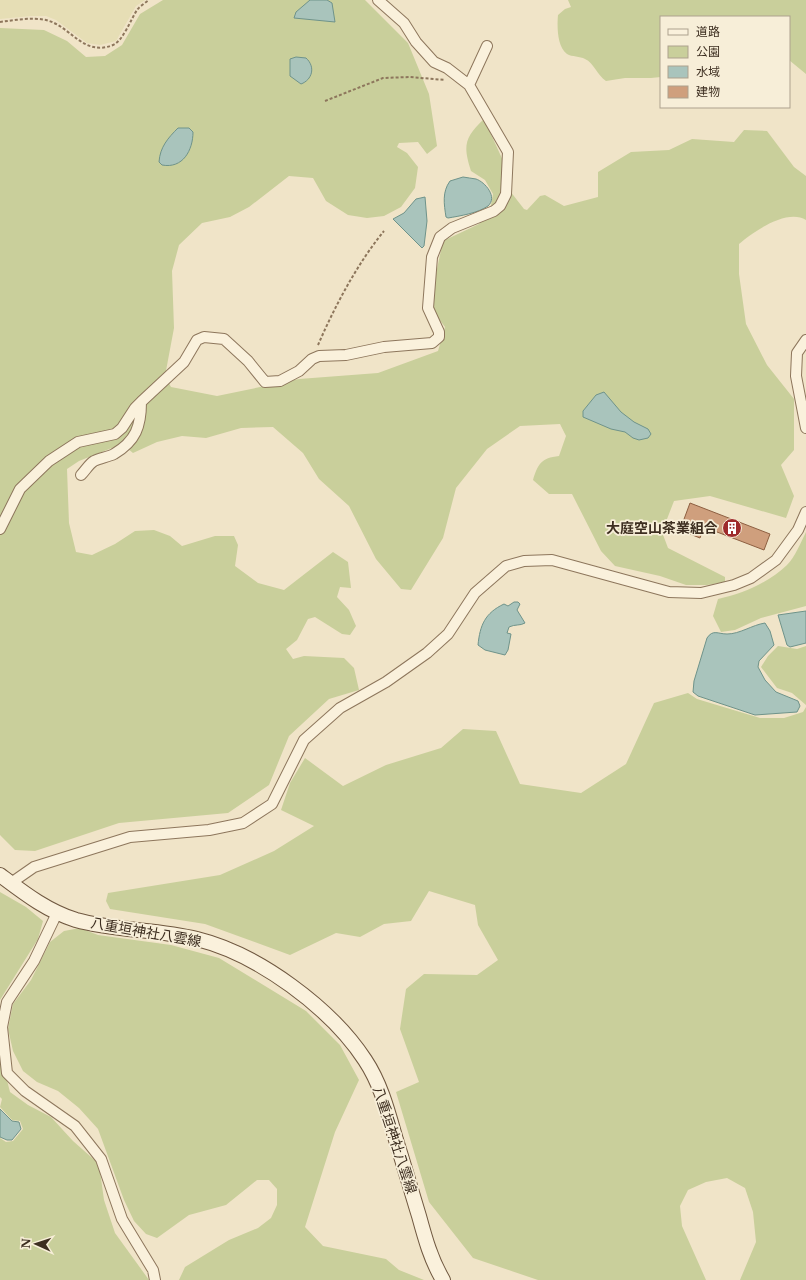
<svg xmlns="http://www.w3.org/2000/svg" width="806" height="1280" font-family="'Libre Baskerville','Noto Sans JP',serif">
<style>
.farmland{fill:#e6deb5}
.green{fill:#c9cf9b}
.water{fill:#a9c4bc;stroke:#6f938a}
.building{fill:#cf9f7d;stroke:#8d5f41}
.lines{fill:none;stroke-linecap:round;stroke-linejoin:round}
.street-casing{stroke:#8d765c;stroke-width:12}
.secondary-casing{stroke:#6f573f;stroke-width:16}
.path{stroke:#8d765c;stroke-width:2;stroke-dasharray:3 2;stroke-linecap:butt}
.street{stroke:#faf1dc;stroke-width:10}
.secondary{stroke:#faf1dc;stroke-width:14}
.labels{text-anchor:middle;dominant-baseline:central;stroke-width:3.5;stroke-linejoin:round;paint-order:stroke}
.poi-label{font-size:14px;font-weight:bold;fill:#3d2e20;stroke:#f7eed8;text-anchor:end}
.street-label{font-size:14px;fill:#3d2e20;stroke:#f7eed8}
</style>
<rect width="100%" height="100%" fill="#f0e4c8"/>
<path class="farmland" d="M 0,0 L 145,0 L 136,6 L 116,41 L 100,45 L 87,43 L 56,20 L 46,16 L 31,16 L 0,19 Z"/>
<path class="green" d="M 163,0 L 365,0 L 408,43 L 429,94 L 437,146 L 427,154 L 418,142 L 399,143 L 397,147 L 407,153 L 418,167 L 415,188 L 401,207 L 384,216 L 367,218 L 348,215 L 326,201 L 313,178 L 289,176 L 249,207 L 230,217 L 202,223 L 179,245 L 172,271 L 174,328 L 165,376 L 171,387 L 217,396 L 299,379 L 378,373 L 438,351 L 445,327 L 433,311 L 435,278 L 443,241 L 479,224 L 491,205 L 493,194 L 485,180 L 471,171 C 463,146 464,138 484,119 L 505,165 L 510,191 L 524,209 L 527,210 L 540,196 L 545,195 L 564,206 L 598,197 L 598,172 L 631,152 L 669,150 L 692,139 L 734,142 L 744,130 L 767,131 L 794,167 L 806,176 L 806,220 C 787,208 753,232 739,244 L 739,274 L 746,324 L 767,365 L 794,399 L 794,450 L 781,465 L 794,496 L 786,518 L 710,496 L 674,501 L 662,532 L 668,548 L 725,577 L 725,582 L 707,585 L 686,585 L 660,576 L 615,566 L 601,551 L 572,494 L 549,494 L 533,480 C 538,464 541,458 559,456 L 566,436 L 560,424 L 520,426 L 487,449 L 456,488 L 443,538 L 411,590 L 401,589 L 376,559 L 349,506 L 319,479 L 303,453 L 273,427 L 241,428 L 206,438 L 182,436 L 157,442 L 133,453 L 122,444 L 79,461 L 67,469 L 69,523 L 76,552 L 92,555 L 115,544 L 135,531 L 154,530 L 170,536 L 182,546 L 215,536 L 234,536 L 238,545 L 235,566 L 258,583 L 284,590 L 333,552 L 348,562 L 351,588 L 340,587 L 337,597 L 349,610 L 356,626 L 350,635 L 342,634 L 315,617 L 308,619 L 297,640 L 286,649 L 293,659 L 304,656 L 344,658 L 354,668 L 359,690 L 329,699 L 289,736 L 269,785 L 228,813 L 119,823 L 35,851 L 15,850 L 0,835 L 0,28 L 44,30 L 67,41 L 86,57 L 105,56 L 122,45 L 140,14 Z
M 568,0 L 806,0 L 806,74 L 789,60 L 789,17 L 661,17 L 661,77 L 651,78 L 625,78 L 606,81 C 597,75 594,63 585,59 C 580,56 572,57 567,54 C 557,47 557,26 558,15 L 565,9 L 571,7 Z
M 806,532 L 806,606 L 761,618 L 735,630 L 721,632 L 713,616 L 718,599 C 743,594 769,582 787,565 C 795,557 801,542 806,532 Z
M 778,646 L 797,649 L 806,646 L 806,705 L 792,693 L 777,688 L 761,667 L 768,656 Z
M 688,693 L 697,699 L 760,718 L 784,718 L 803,712 L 806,707 L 806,1280 L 740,1280 L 756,1242 L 753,1212 L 745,1188 L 727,1178 L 706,1182 L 688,1190 L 680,1206 L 682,1226 L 706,1280 L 538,1280 L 473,1258 L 429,1202 L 396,1092 L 419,1082 L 400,1029 L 406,989 L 424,974 L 477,975 L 498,960 L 478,925 L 475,905 L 429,891 L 411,921 L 384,924 L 360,937 L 336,933 L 290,955 L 205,924 L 110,909 L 106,901 L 108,893 L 220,875 L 274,851 L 314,826 L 281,810 L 290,783 L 305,758 L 343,786 L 386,765 L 441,748 L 463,729 L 496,731 L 520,784 L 581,793 L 626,764 L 654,703 Z
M 0,892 L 26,907 L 43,921 L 38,939 L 0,1000 Z
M 80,928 L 98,935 L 171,945 L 219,958 L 306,1011 L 340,1045 L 359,1080 L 335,1132 L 305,1227 L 323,1246 L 386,1259 L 399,1270 L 424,1280 L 179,1280 L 185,1267 L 229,1240 L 258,1228 L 271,1218 L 277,1205 L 277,1189 L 269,1180 L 257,1180 L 226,1205 L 189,1215 L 157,1238 L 146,1234 L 134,1221 L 124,1200 L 98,1129 L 79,1108 L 58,1091 L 37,1082 L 23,1071 L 13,1051 L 8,1029 L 13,1004 L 31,980 L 50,942 L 64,931 Z
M 0,1053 L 10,1092 L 28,1105 L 51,1117 L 73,1141 L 99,1164 L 104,1200 L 115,1233 L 149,1280 L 0,1280 L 0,1138 L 6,1142 L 13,1141 L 23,1129 L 20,1121 L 12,1120 L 0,1107 L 2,1099 L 0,1097 Z"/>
<path class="water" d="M 310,0 L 327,0 L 332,3 L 335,22 L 294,18 L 296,12 Z
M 296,57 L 306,58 C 316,67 312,80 301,84 L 290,76 L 290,59 Z
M 178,128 L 189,128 L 193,132 C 193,150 183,169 162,165 L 159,162 C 160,147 168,138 178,128 Z
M 463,177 C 467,178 472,178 476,179 C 485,182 498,197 488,206 C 478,213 460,216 448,218 L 446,217 C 444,204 442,192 450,181 Z
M 425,197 L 427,221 L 424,246 L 422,248 L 393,219 L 404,213 L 416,199 Z
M 604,392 L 621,412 L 634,422 L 648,429 L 651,434 L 648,438 L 639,440 L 633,438 L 625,432 L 611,429 L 583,417 L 583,411 L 596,395 Z
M 514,602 L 518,602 L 520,604 L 517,610 L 525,623 C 520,626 515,624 509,627 L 507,633 L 511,634 L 508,650 L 505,655 L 485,650 L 478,645 C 480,625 485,613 504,604 L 508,606 Z
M 806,611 L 806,643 L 790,647 L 787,645 L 778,615 Z
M 765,623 L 770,631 L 774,645 L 759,661 L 758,667 L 765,680 L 776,692 L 798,701 L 800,706 L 797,712 L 755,715 L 698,696 L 693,692 L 694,681 L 707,638 C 713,629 718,634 727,634 C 740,634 752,625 765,623 Z
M 0,1109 L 12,1121 L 19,1122 L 21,1129 L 12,1140 L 7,1140 L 0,1137 Z"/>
<path class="building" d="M 690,503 L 770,534 L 764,550 L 704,527 L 700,538 L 680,530 Z"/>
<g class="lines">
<defs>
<path id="street" d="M 469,85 L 487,46
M 806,340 L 797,353 L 796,376 L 806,428
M 81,475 C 85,471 89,464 94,461 C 100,458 108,457 114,454 C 136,441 141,426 141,402 L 184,362 L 197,340 L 204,337 L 224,339 L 248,361 L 265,382 L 280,381 L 299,371 L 312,359 L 319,356 L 346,355 L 384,347 L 432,343 L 439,337 L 439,332 L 428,308 L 432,257 L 440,237 L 452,228 L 494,211 L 500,206 L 506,194 L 508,152 L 469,85 L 447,68 L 434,62 L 416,42 L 404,23 L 378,0
M 0,529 L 20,489 L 49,461 L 78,442 L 115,434 L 122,428 L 135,408 L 141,402
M 11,883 L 34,867 L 130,837 L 209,830 L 243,823 L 272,804 L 304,740 L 340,708 L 386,682 L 427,653 L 448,634 L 475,593 L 506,566 L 524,561 L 552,560 L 669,592 L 701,593 L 734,585 L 751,578 L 776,560 L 798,530 L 806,512
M 57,913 L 34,961 L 7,1002 L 2,1027 L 7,1073 L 25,1091 L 75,1126 L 101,1159 L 122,1219 L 153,1270 L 155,1280"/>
<path id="secondary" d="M 0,875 C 24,893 47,911 76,920 C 115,931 157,929 197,939 C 258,954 331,1008 365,1060 C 381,1084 388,1112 396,1140 C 404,1165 411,1190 419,1216 C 425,1238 431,1260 443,1280"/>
</defs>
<use href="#street" class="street-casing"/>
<use href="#secondary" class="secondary-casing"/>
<path class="path" d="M 0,22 C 15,20 32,17 46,20 C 71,26 83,57 113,45 C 123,41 131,19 137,10 C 140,6 145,3 149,0
M 325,101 L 383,78 L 410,77 L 445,80
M 318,345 C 335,306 357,264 384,231"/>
<use href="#street" class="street"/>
<use href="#secondary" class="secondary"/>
</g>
<defs>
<symbol id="building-disc" viewBox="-11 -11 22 22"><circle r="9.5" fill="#9e2a2b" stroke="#f7eed8"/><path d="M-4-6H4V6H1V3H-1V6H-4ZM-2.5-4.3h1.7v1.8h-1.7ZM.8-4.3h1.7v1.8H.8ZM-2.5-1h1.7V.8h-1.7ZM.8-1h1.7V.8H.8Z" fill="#fff"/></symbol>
</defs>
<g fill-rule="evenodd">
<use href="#building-disc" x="721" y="517" width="22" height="22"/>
</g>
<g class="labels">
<g class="poi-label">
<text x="718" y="528">大庭空山茶業組合</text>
</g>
<g class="street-label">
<text transform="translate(146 932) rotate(10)">八重垣神社八雲線</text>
<text transform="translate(395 1140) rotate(72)">八重垣神社八雲線</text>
</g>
</g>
<rect x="660" y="16" width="130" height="92" fill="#f7eed8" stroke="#ada18e"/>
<rect x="668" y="29" width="20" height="6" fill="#faf1dc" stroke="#ada18e"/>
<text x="696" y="36" font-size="12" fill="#3d2e20">道路</text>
<rect x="668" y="46" width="20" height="12" fill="#c9cf9b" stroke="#ada18e"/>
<text x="696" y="56" font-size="12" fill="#3d2e20">公園</text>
<rect x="668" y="66" width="20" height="12" fill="#a9c4bc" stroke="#ada18e"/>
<text x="696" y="76" font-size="12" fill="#3d2e20">水域</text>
<rect x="668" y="86" width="20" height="12" fill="#cf9f7d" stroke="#ada18e"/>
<text x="696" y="96" font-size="12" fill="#3d2e20">建物</text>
<g transform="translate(36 1244) rotate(273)" stroke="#f7eed8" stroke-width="3" paint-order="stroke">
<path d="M0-3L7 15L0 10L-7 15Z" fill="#3d2e20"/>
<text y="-6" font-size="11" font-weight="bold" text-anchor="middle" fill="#3d2e20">N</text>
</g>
</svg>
